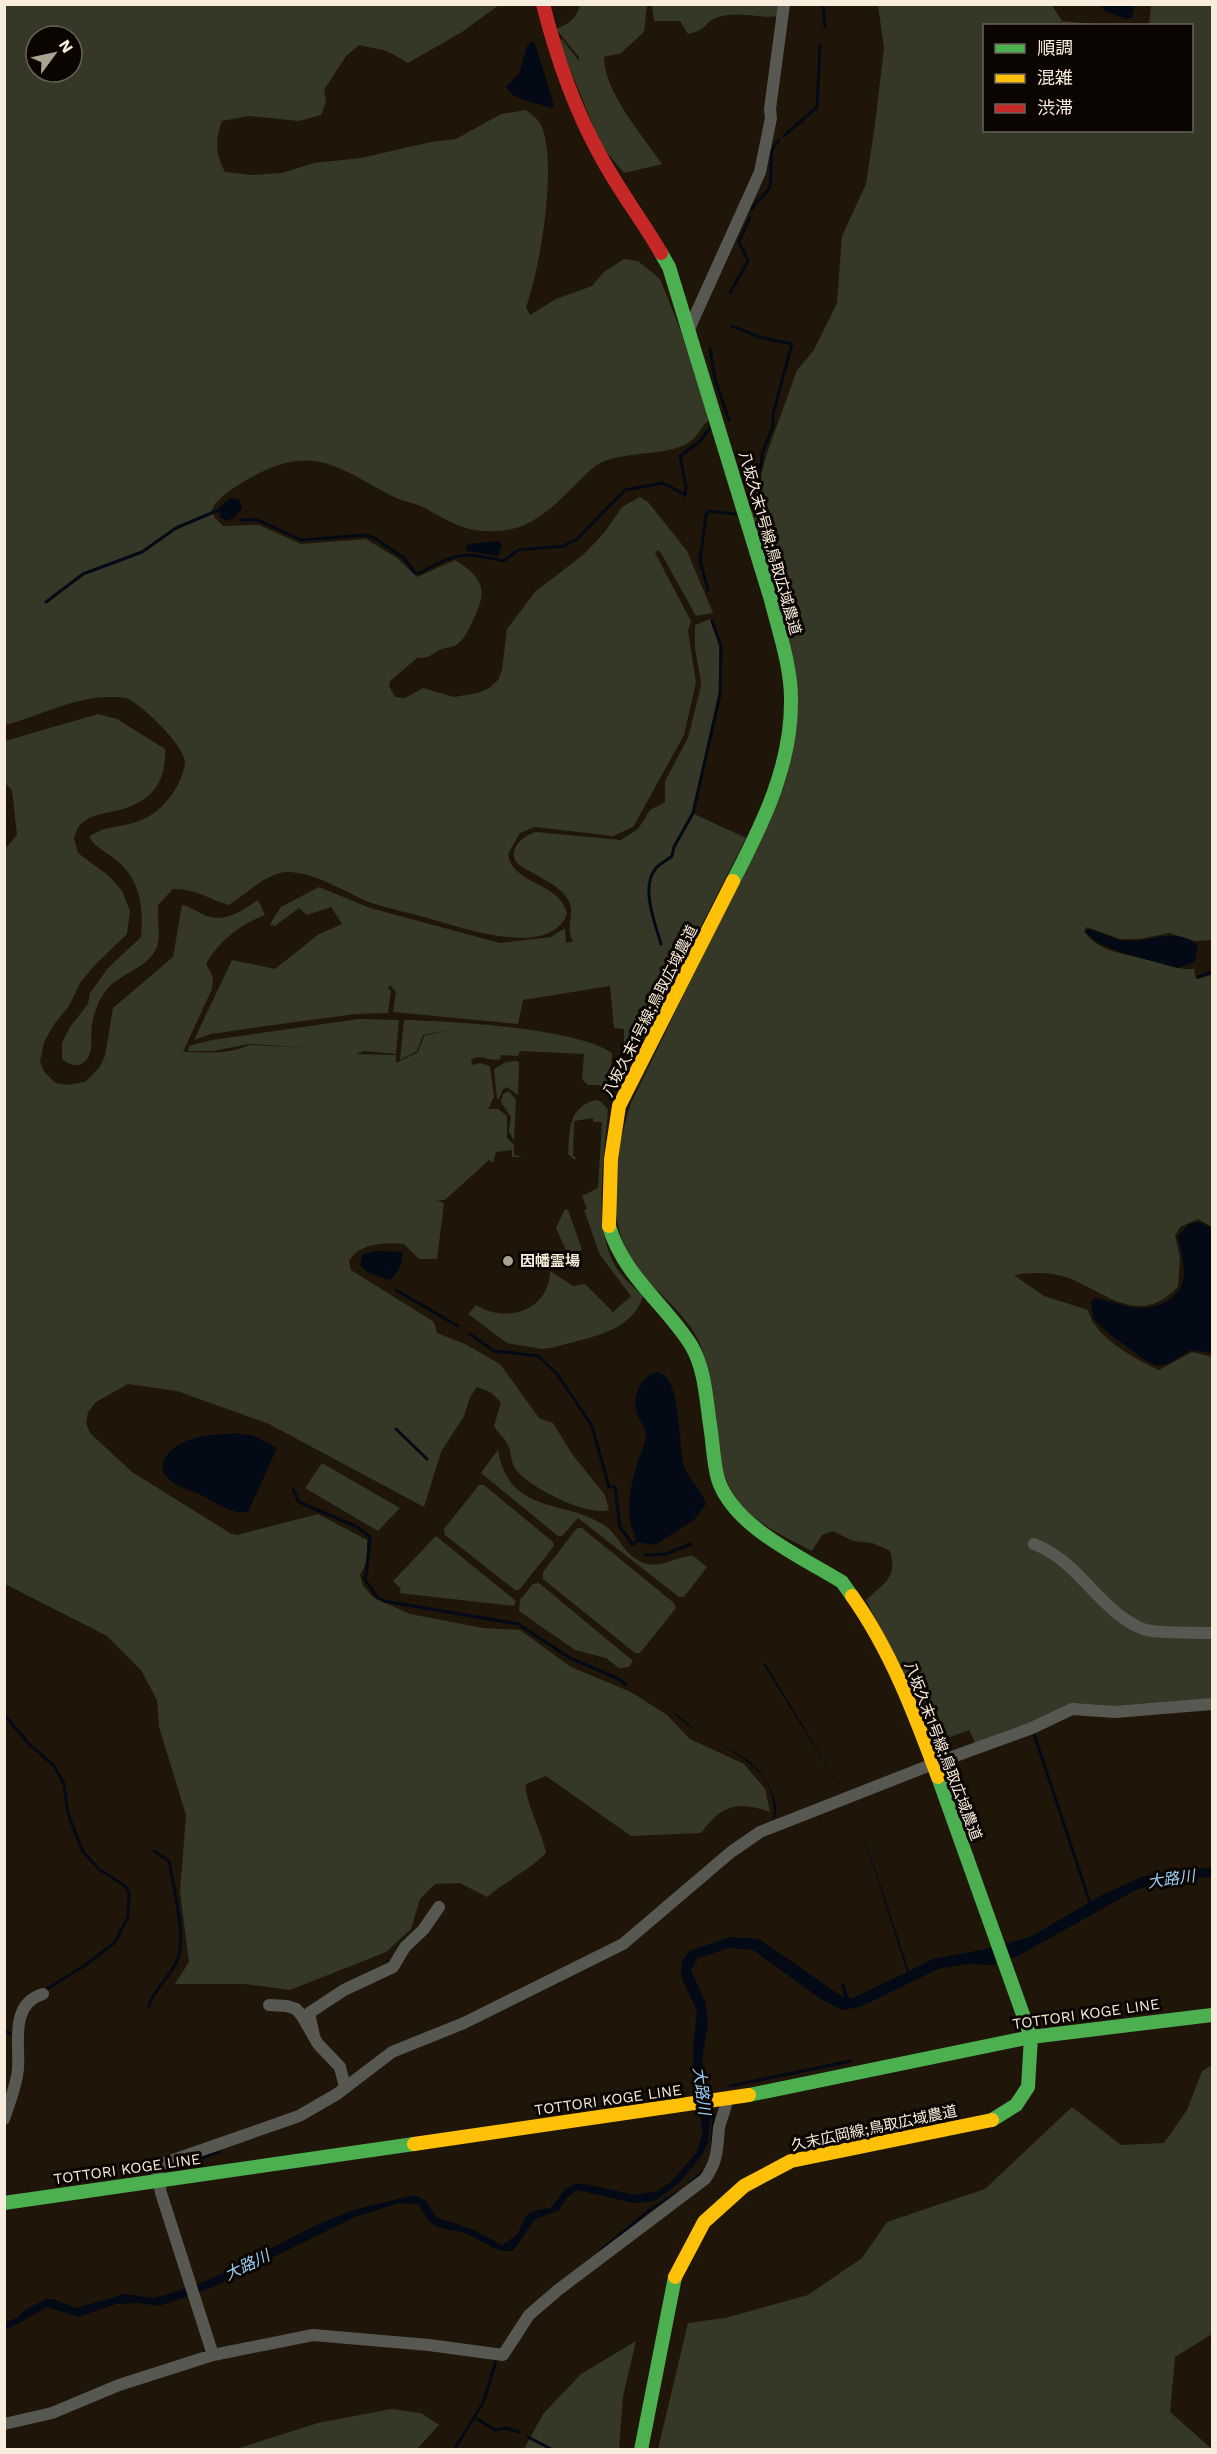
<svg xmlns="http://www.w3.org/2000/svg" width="1217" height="2454" font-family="'Work Sans','Noto Sans JP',sans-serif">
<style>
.green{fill:#353826;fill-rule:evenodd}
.water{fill:#030a15}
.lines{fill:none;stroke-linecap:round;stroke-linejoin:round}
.stream{stroke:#030a15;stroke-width:3}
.street{stroke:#585853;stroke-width:12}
.fast{stroke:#4caf50;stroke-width:14}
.slow{stroke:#ffc107;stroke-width:14}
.jam{stroke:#c62828;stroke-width:14}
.poi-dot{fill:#aca292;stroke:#0b0500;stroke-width:2}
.labels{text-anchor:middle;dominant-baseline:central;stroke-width:6;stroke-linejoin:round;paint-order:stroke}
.street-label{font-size:15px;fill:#f8eddc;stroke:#0b0500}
.poi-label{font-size:15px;font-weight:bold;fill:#f8eddc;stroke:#0b0500;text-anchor:start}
.water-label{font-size:16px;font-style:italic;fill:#97cff4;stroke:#0b0500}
</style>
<rect width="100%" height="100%" fill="#1f1609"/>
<path class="green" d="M 5,5 L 499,5 L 462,32 L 408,63 L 387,51 L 359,45 L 346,56 L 324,90 L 326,102 L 321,115 L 299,121 L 248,116 L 222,121 C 215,141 215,153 225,172 L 252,175 L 282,173 L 314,163 L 361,158 L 431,142 L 456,139 L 501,114 L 526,110 C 530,114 537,118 540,123 C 559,158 540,270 526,307 L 530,315 L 556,299 L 592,286 L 604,272 L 624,259 L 638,261 L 660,279 L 693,361 L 709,420 C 701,426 697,438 688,443 C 667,456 624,451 600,463 C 591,468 584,477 576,484 C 553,507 531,530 497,531 C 467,533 450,522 425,508 C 416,503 405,502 396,498 C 337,468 315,442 250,478 C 238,485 217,497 212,510 L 215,518 L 223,526 L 259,525 L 301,544 L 366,539 L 397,558 L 417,577 L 455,560 C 485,579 488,591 472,622 C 468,631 464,640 456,645 C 452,648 447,647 442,649 C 432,653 430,659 417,658 L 390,681 L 389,686 L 395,697 L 405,698 L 423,688 L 454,697 L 478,693 L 489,688 L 498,680 L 502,670 L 507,629 L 535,592 L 584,554 L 605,532 L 622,507 L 640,497 L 648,502 L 687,551 L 713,613 L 696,616 L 661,553 L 658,550 L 655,553 L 691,621 L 688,631 L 696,682 L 684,735 L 633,827 L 613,836 L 535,827 L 520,833 L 508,854 C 512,885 561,882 567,914 C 550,959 463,928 431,919 C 411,913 389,909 369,902 C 344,892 315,872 288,872 C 267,872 247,894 229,905 C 209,899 194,888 173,889 L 158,905 C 157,917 161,936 157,947 C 146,972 115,972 101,998 C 97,1005 93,1017 92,1025 C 90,1036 94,1051 86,1060 C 78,1069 70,1065 62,1059 L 62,1043 L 70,1027 L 88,1004 L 90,993 L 108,968 L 141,937 C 144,908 140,878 115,859 C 105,851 96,848 89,837 C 109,821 136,832 162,806 C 173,796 184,777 185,762 C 185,746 142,705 128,699 C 124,697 115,697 110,697 C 73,697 40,716 5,725 ZM 36,36 L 72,36 L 72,72 L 36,72 Z
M 580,5 L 647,5 L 644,32 L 621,53 L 604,57 C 604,92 643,136 662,164 L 624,173 L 602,147 L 558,40 L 562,39 L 579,61 L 579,57 L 556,29 C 569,24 576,19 580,5 Z
M 652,5 L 780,5 L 779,16 C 758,19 737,10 716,18 C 704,22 708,30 688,34 L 680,21 L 654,21 Z
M 878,5 L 1052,5 L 1062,21 L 1103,25 L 984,26 L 984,130 L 1192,130 L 1192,26 L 1149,25 L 1151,5 L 1212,5 L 1212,940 L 1195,941 L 1169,933 L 1140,939 L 1120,939 L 1087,927 L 1084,931 C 1099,954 1130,954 1153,961 C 1168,965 1178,970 1194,969 L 1196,979 L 1212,975 L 1212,1227 L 1198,1219 L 1180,1227 L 1175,1236 L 1180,1257 L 1178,1287 C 1139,1327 1108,1294 1069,1278 C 1052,1272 1032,1272 1014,1275 L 1044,1296 L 1088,1310 C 1094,1337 1135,1359 1159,1370 L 1192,1352 L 1212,1357 L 1212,1631 C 1196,1630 1156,1632 1143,1627 C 1102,1611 1082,1560 1034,1543 L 1032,1545 L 1050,1553 L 1066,1565 L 1111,1609 L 1142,1631 L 1212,1635 L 1212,1702 L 1115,1708 L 1067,1707 L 1016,1732 L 976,1745 L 969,1730 L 945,1739 L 934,1736 L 866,1600 C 884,1583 898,1578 890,1551 L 872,1543 L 853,1541 L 833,1531 L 822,1535 L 812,1551 C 789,1539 762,1527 743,1507 C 706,1467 721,1393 699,1342 C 690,1320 667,1301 650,1283 C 641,1272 632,1263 626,1250 C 606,1207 617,1146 631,1103 L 778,801 L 786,780 L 794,743 L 798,701 L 795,667 L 751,512 L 766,456 L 797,370 L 814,350 L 837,303 L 842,236 L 866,184 L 875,124 L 884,48 Z
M 710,619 L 719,645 L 721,682 L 692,813 L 746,838 L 637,1051 L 624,1047 L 624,1029 L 614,1028 L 610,986 L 523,1000 L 518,1024 L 393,1012 L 396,992 L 390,985 L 388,988 L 391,991 L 388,1013 L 355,1014 L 266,1026 L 211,1034 L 194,1040 L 232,960 L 275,969 L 319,934 L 342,924 L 331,907 L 307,915 L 299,908 L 275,926 L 270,924 L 281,907 L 319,887 L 370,908 L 500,943 L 551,937 L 565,928 L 566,943 L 573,941 C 565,929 574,916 570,904 C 564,885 532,875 517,863 C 507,850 523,835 536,832 L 621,840 L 638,829 L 650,810 L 665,802 L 665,781 L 688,738 L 700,690 L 701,682 L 695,649 L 695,625 Z
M 98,714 L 117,719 L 165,749 C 166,781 154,799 123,809 C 110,813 94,813 83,822 C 78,825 76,833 74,838 L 78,853 L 109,876 L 122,891 L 130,911 L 127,934 L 94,966 L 80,983 L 69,1006 L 55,1023 L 44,1042 L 40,1062 L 45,1073 L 56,1083 L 67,1085 L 85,1082 L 99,1068 L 105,1056 L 113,1008 L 173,957 L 182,905 C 191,907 196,911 204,915 C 225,924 241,911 258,900 L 265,915 C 240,924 218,942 206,964 L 213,977 L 212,989 L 183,1052 C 203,1052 230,1055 249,1045 L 309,1048 L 249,1044 L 213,1051 L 188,1051 L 189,1046 L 212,1040 L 359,1019 L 399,1020 L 396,1054 L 364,1051 L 356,1054 L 396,1055 L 396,1063 L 418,1052 L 424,1036 L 448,1030 L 423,1035 L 417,1051 L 400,1060 L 404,1020 C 451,1021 576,1028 612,1053 L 610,1083 L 602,1089 L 599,1085 L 588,1085 L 582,1079 L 584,1054 L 520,1051 L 518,1056 L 501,1055 L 500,1059 C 489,1062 480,1053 471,1060 L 472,1065 L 480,1063 L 490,1066 L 494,1097 L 488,1109 L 498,1109 L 507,1116 L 507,1138 L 514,1145 L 514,1155 L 523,1157 L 512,1157 L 512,1150 L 496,1152 L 493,1163 L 489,1160 L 445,1200 L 437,1200 L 444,1203 L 437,1259 L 419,1259 L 404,1244 C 386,1242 359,1243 349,1261 L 351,1270 L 434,1322 L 437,1333 L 465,1344 L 500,1364 L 539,1418 L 553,1423 L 572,1454 L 605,1495 L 609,1510 C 589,1517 532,1489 517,1471 C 510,1463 512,1453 508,1445 C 504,1438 498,1433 494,1426 L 501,1402 L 490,1392 L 477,1387 L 470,1397 L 464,1416 L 441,1452 L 424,1507 L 269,1424 L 177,1391 L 128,1384 L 96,1402 L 88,1412 L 86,1423 L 90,1433 L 132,1472 L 230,1533 L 237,1535 L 318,1514 L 367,1540 L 367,1562 L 360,1575 L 363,1586 L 374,1598 L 410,1614 L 483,1628 L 520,1630 L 571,1667 L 631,1692 L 667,1715 L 690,1739 L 744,1764 L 765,1789 L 770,1812 C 738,1800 721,1805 701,1833 L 631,1836 L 546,1776 L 526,1784 C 523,1796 543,1835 546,1853 C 528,1871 506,1881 487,1897 L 460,1883 L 435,1884 L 420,1899 L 411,1929 L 386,1952 L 290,1990 L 244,1984 L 175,1984 L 189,1962 L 180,1892 L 186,1815 L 159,1727 L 157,1700 L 141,1670 L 107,1636 L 5,1584 L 4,850 L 17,835 L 12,790 L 5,783 L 5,741 Z
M 516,1061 L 519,1062 L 518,1095 L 507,1087 L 503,1089 L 499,1099 L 497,1099 L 494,1069 L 506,1062 Z
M 509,1091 L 516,1100 L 514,1141 L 509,1131 L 511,1117 L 501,1102 L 503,1094 Z
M 596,1100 L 600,1101 L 608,1109 C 605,1155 591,1229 617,1269 C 624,1279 635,1288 643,1296 C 632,1334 584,1338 551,1348 L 542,1349 L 507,1343 L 468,1314 L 476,1305 C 506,1324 549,1311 550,1271 L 573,1286 L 585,1284 L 613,1312 L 631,1296 L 600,1255 L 584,1210 L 587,1209 L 582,1196 L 598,1188 L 602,1122 L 593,1122 L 593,1118 L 574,1121 L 573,1156 L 576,1157 L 575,1160 L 568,1154 C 570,1130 568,1107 596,1100 Z
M 565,1209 L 568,1210 L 582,1249 L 575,1258 L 569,1257 L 556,1228 Z
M 498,1450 C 509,1515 564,1499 604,1525 C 619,1535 625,1557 644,1563 C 662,1569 676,1556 693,1556 L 707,1567 L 684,1597 L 679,1597 L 578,1518 L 562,1536 L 558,1536 L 481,1473 Z
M 322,1463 L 400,1508 L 378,1531 L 305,1488 Z
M 479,1485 L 484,1485 L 553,1542 L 554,1546 L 519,1590 L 515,1590 L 445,1535 L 444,1529 Z
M 577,1528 L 582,1528 L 674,1603 L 676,1608 L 640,1653 L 635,1653 L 543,1579 L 543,1572 Z
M 436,1536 L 516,1601 L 514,1606 L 399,1593 L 401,1589 L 393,1581 Z
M 539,1583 L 633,1661 L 629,1667 L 619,1668 L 606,1658 L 575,1650 L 519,1611 L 520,1600 L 533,1584 Z
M 1212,2065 L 1212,2334 L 1175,2357 L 1170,2412 L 1212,2449 L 658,2449 L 688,2323 L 725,2318 L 808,2295 L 862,2258 L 887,2222 L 985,2189 L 1072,2107 L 1121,2145 L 1164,2143 L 1187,2110 L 1202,2071 Z
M 636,2341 L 623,2396 L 619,2449 L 524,2449 L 543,2414 L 581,2374 Z
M 391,2409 L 421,2413 L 439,2425 L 417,2449 L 236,2449 L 318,2423 Z"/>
<path class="water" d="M 1101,5 L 1101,4 L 1135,5 L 1132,18 L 1126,19 L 1104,11 Z
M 532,41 L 535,43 L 553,102 L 554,107 L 551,108 C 537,102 511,101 506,86 L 519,74 L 527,46 Z
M 230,498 L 240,500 L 242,508 L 235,517 L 226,521 L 220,517 L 219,508 Z
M 498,541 L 502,545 L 498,556 L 467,551 L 465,547 L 468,544 Z
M 1087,929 C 1100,931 1112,939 1124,941 C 1149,943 1176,925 1198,946 L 1195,962 L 1178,968 L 1122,953 L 1098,943 L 1085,932 Z
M 1199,1222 L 1212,1228 L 1212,1353 L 1192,1350 L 1167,1364 L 1159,1366 L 1149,1363 L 1108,1333 L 1093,1318 L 1091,1301 L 1095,1298 C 1108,1300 1119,1305 1132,1307 C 1155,1311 1183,1300 1184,1273 C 1184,1261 1180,1248 1178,1236 L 1189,1224 Z
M 377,1251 L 402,1252 C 405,1260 396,1276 390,1280 L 368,1273 L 360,1265 L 362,1255 Z
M 656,1372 C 683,1373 677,1448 685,1468 C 690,1481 702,1490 706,1504 L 694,1520 L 655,1545 L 638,1542 C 623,1519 630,1485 638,1461 C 641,1453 646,1443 646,1435 C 646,1426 637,1419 636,1409 C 633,1395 642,1376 656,1372 Z
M 236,1433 L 255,1436 L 277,1448 L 248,1512 C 231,1515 215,1502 201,1495 C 189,1489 174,1487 165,1475 C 161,1471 162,1464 165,1458 C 180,1435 211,1435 236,1433 Z
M 765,1663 L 843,1792 L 763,1664 Z
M 672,1711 C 682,1718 692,1727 701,1734 C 733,1754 753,1753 771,1790 C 776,1800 779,1811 773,1821 C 780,1763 726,1753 688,1725 C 683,1721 674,1716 672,1711 Z
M 854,1806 L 909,1971 L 933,1959 L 991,1948 L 1032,1936 L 1100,1896 L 1141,1877 L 1175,1869 L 1212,1868 L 1212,1877 C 1184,1878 1160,1881 1134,1891 L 1018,1956 L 992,1965 L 968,1964 L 938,1969 L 860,2007 L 843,2010 L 822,2000 L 753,1950 L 729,1948 L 698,1958 L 691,1970 L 705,2001 L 708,2023 L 702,2060 L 711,2111 L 708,2143 L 702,2155 L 680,2182 L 655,2201 L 634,2203 L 577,2190 L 568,2197 L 558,2211 L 535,2219 L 513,2251 C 494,2253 481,2239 464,2233 C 455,2230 445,2230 436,2226 C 428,2222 423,2212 418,2204 L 400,2203 L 355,2217 L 213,2287 L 172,2302 L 158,2306 L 139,2303 L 116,2304 L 78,2317 L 47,2307 L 12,2327 L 5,2329 L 5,2322 L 18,2318 L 22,2312 L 46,2299 L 53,2299 L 76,2308 L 125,2294 L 154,2298 L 175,2292 L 211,2279 L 316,2225 L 353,2210 L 414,2195 L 425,2200 L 436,2217 L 474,2230 L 502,2245 L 518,2234 C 527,2212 525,2211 551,2208 L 565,2189 L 574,2184 L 586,2184 L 635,2195 L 657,2191 L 671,2182 L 697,2152 L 703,2131 L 695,2094 L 693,2049 L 697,2011 L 681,1976 L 682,1961 L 689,1951 L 730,1937 L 759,1939 L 844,1998 L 841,1984 L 844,1983 L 849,1998 L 853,1998 L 907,1972 Z"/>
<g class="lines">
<path class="stream" d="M 823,4 L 825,27
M 784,136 L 817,107 L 820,45
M 752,209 C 756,200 767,195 770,186 C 774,170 765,154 779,140
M 730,293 L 748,261 L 739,242 L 750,217
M 732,326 L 759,337 L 792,344 L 773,414 L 773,426 L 762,454 L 761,466 L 753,490
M 710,348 L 715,379 L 729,420
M 241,520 L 258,520 L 301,540 L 366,535 L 376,539 L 404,558 L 415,573 L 420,573 C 458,552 462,552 504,561 L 518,550 L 564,546 L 577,539 L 625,490 L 663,483 L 685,495 L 686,488 L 680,456 L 700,441 L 710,428
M 708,590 L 700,561 L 706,515 L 709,511 L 735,514
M 46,602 L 83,574 L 142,552 L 176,528 L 221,509
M 661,944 C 655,923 640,887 656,868 C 660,864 667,860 672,856 L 674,847 L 693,813 L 720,695 L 721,646 L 712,621
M 1198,977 L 1212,972
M 396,1290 L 458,1326
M 470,1334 L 494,1351 L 538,1356 L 557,1374 L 592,1426 L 609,1487 L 615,1487 L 620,1527 L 633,1545 L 639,1538
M 396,1429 L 427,1459
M 293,1489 L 299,1502 L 357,1527 L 370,1537 L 366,1576 L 364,1578 L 377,1597 L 384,1601 L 518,1624 L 570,1658 L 619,1679 L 626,1685
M 645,1555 L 666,1554 L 691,1544
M 4,1714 L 28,1743 L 54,1766 L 64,1784 L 68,1814 L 83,1852 L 99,1869 L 125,1886 L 129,1892 L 128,1917 L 115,1942 L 87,1964 L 47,1989
M 1034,1734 L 1091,1906
M 149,2006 C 154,1988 172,1976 178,1958 C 186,1933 173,1887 169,1861 L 154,1851
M 4,2030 L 11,2034
M 730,2086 L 851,2061
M 708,2113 L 714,2116 L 712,2141
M 163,2171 L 219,2152
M 690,2183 L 703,2172
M 599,2252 L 651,2209 L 677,2193
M 477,2419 L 495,2430 L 505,2428 L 519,2432
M 528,2437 L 553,2450
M 454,2450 L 483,2403 L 496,2361"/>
<path class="street" d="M 689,329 L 760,172 L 771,118 L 770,109 L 784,4
M 1034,1544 C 1079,1561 1100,1612 1143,1629 C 1155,1634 1197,1632 1212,1633
M 269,2005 L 287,2006 L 296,2009 L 302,2016 L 318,2044 L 340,2067 L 345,2087
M 314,2036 L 309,2013 L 344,1990 L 393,1967 L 405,1947 L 423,1930 L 439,1907
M 4,2119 C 9,2103 17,2085 18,2068 C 20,2045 9,2004 43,1994
M 213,2355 L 161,2193 L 156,2166 L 299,2116 L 337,2094 L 392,2052 L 464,2023 L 623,1944 L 731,1852 L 760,1832 L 933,1764 L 1032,1728 L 1072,1709 L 1115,1712 L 1212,1704
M 4,2424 L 52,2413 L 119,2385 L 213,2355 L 313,2335 L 429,2345 L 503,2355 L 529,2315 L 558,2290 L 705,2179 C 718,2161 717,2148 719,2128 C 721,2118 726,2109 727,2099"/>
<path class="fast" d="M 661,253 L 669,267 L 771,600 C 779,632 791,666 791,699 C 792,765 763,823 733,881
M 609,1226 C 623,1275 665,1304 691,1345 C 705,1369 706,1398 710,1425 C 713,1442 713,1462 718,1479 C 733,1527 802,1557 842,1582 L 852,1596
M 938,1777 L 1031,2037 L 1028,2087 L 1016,2105 L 992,2120
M 749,2095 L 1031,2037 L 1212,2015
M 4,2203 L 414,2144
M 641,2450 L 675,2277"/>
<path class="slow" d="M 609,1226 L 611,1159 L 619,1106 L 733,881
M 852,1596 C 891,1651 915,1715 938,1777
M 414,2144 L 749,2095
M 675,2277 L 704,2222 L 744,2186 L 791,2161 L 992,2120"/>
<path class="jam" d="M 543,4 C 556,56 574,108 600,155 C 618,189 642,220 661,253"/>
</g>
<circle class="poi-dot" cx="508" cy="1261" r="6"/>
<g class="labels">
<g class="street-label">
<text transform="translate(770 543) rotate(74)">八坂久末1号線;鳥取広域農道</text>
<text transform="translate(650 1011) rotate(-63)">八坂久末1号線;鳥取広域農道</text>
<text transform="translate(943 1751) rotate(69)">八坂久末1号線;鳥取広域農道</text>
<text transform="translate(1086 2014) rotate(-8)">TOTTORI KOGE LINE</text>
<text transform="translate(608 2100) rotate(-8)">TOTTORI KOGE LINE</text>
<text transform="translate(874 2128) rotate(-12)">久末広岡線;鳥取広域農道</text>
<text transform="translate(127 2169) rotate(-8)">TOTTORI KOGE LINE</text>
</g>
<g class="poi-label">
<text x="520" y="1261">因幡霊場</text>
</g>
<g class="water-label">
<text transform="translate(1171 1879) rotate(-8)">大路川</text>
<text transform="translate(702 2091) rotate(83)">大路川</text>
<text transform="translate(247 2265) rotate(-26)">大路川</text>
</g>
</g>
<rect width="1217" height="2454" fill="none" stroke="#f8eddc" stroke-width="12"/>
<rect x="983" y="24" width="210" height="108" fill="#0b0500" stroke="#6a6258" stroke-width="1.5"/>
<rect x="995" y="44" width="30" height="9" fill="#4caf50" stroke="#6a6258" stroke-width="1.5"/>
<text x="1037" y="54" font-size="18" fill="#f8eddc">順調</text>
<rect x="995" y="74" width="30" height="9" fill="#ffc107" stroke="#6a6258" stroke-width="1.5"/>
<text x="1037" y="84" font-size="18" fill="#f8eddc">混雑</text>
<rect x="995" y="104" width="30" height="9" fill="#c62828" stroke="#6a6258" stroke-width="1.5"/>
<text x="1037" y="114" font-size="18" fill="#f8eddc">渋滞</text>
<g transform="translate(54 54) rotate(57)"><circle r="28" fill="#0b0500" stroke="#6a6258" stroke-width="1.5"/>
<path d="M0-4.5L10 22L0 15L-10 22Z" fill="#aca292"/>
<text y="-9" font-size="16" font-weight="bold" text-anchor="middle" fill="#f8eddc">N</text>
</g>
</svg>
